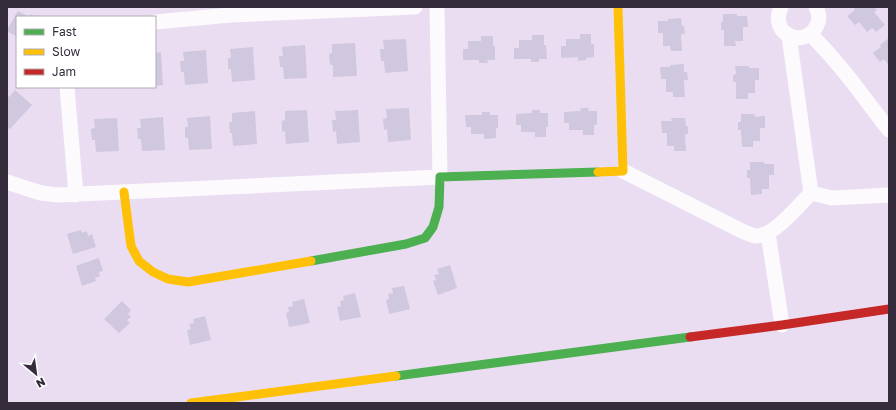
<svg xmlns="http://www.w3.org/2000/svg" width="896" height="410" font-family="'Golos Text',sans-serif">
<style>
.building{fill:#d0c8de}
.lines{fill:none;stroke-linecap:round;stroke-linejoin:round}
.street{stroke:#fcfafd;stroke-width:15}
.fast{stroke:#4caf50;stroke-width:9}
.slow{stroke:#ffc107;stroke-width:9}
.jam{stroke:#c62828;stroke-width:9}
</style>
<rect width="100%" height="100%" fill="#eaddf2"/>
<path class="building" d="M 855,7 L 874,7 L 877,10 L 874,12 L 885,25 L 876,32 L 872,28 L 867,32 L 859,22 L 855,25 L 847,16 L 855,10 L 854,8 Z
M 18,11 L 29,17 L 31,14 L 35,17 L 17,17 L 17,37 L 7,31 L 7,30 Z
M 723,14 L 737,14 L 737,16 L 747,16 L 748,27 L 743,27 L 743,41 L 735,41 L 736,46 L 724,46 L 724,30 L 721,30 L 721,22 L 723,22 Z
M 681,18 L 682,26 L 684,26 L 685,34 L 681,34 L 682,51 L 671,51 L 670,46 L 663,46 L 663,33 L 658,33 L 658,21 L 668,21 L 668,19 Z
M 580,34 L 591,34 L 591,44 L 594,44 L 594,57 L 586,58 L 586,60 L 578,61 L 578,57 L 561,58 L 561,46 L 566,46 L 566,39 L 580,39 Z
M 532,35 L 544,35 L 544,45 L 546,45 L 547,59 L 539,59 L 539,62 L 531,62 L 531,59 L 514,59 L 514,48 L 519,48 L 519,40 L 532,40 Z
M 481,36 L 493,36 L 493,46 L 495,46 L 495,60 L 487,60 L 488,63 L 479,63 L 479,60 L 463,60 L 463,49 L 468,49 L 468,41 L 481,41 Z
M 889,38 L 889,66 L 884,59 L 880,62 L 873,53 L 881,47 L 880,45 Z
M 406,39 L 408,71 L 385,73 L 384,61 L 381,61 L 380,49 L 384,49 L 383,40 Z
M 355,43 L 357,76 L 333,77 L 333,65 L 330,65 L 329,54 L 332,53 L 332,44 Z
M 305,45 L 307,78 L 284,79 L 283,67 L 280,67 L 279,56 L 283,56 L 282,47 Z
M 253,47 L 255,80 L 232,82 L 231,69 L 228,69 L 228,58 L 231,58 L 230,49 Z
M 206,50 L 208,83 L 185,85 L 184,72 L 181,72 L 180,61 L 184,61 L 183,52 Z
M 161,52 L 163,85 L 155,86 L 155,53 Z
M 684,64 L 684,72 L 687,72 L 688,80 L 684,80 L 685,97 L 673,97 L 673,92 L 666,92 L 666,79 L 661,79 L 660,67 L 670,67 L 671,65 Z
M 735,66 L 749,66 L 749,68 L 759,68 L 759,80 L 755,80 L 755,93 L 748,93 L 748,99 L 736,99 L 736,82 L 733,82 L 733,75 L 736,74 Z
M 15,90 L 32,105 L 10,129 L 7,127 L 7,95 L 9,97 Z
M 409,108 L 411,140 L 388,142 L 387,129 L 384,130 L 383,119 L 387,118 L 386,109 Z
M 580,108 L 589,108 L 588,111 L 597,111 L 597,125 L 594,125 L 594,135 L 583,135 L 583,130 L 569,130 L 569,123 L 564,123 L 564,112 L 581,111 Z
M 307,110 L 309,142 L 286,144 L 285,131 L 282,132 L 282,121 L 285,120 L 285,111 Z
M 358,110 L 360,142 L 337,144 L 336,131 L 333,132 L 332,120 L 336,120 L 335,111 Z
M 532,110 L 540,110 L 540,113 L 548,113 L 548,127 L 546,127 L 546,137 L 535,137 L 535,132 L 521,132 L 521,125 L 516,125 L 516,114 L 532,113 Z
M 255,111 L 257,144 L 233,146 L 232,133 L 230,133 L 229,122 L 232,122 L 232,113 Z
M 482,112 L 490,112 L 490,115 L 498,115 L 498,128 L 496,128 L 496,138 L 484,139 L 484,134 L 471,134 L 471,127 L 466,127 L 465,115 L 482,115 Z
M 741,114 L 754,114 L 755,117 L 765,116 L 765,128 L 760,128 L 760,141 L 753,141 L 753,147 L 742,147 L 741,130 L 738,130 L 738,122 L 741,122 Z
M 210,116 L 212,149 L 189,150 L 188,138 L 185,138 L 185,127 L 188,127 L 187,118 Z
M 163,117 L 165,150 L 142,151 L 141,139 L 138,139 L 137,128 L 141,128 L 140,119 Z
M 117,118 L 119,151 L 96,152 L 95,140 L 92,140 L 91,129 L 95,128 L 94,119 Z
M 671,118 L 685,118 L 686,126 L 688,126 L 688,134 L 685,134 L 686,151 L 674,151 L 674,146 L 667,146 L 667,133 L 662,133 L 661,121 L 672,121 Z
M 750,162 L 764,162 L 764,164 L 774,164 L 774,175 L 769,175 L 769,189 L 762,189 L 762,194 L 751,195 L 750,178 L 747,178 L 747,170 L 750,170 Z
M 81,230 L 82,233 L 87,231 L 88,236 L 92,234 L 96,247 L 73,254 L 67,234 Z
M 99,258 L 103,271 L 99,272 L 100,276 L 95,278 L 96,281 L 82,286 L 76,266 Z
M 450,265 L 457,288 L 438,295 L 433,281 L 436,280 L 434,275 L 439,274 L 437,269 Z
M 404,286 L 410,309 L 389,314 L 386,300 L 389,299 L 388,294 L 393,293 L 392,288 Z
M 355,293 L 361,317 L 340,321 L 337,307 L 341,306 L 340,301 L 344,300 L 343,296 Z
M 304,299 L 310,323 L 289,327 L 286,313 L 289,312 L 288,307 L 293,306 L 292,302 Z
M 122,301 L 131,310 L 128,314 L 131,317 L 127,320 L 130,323 L 119,333 L 104,319 Z
M 205,316 L 211,340 L 190,345 L 187,330 L 191,329 L 189,324 L 194,323 L 193,319 Z"/>
<g class="lines">
<path class="street" d="M 230,7 L 231,15 L 415,7
M 781,7 C 768,35 806,50 817,25 C 820,19 819,13 816,7
M 155,22 L 231,15
M 810,34 C 840,63 864,98 889,130
M 67,87 L 76,195
M 623,171 L 744,232 C 748,233 753,236 757,236 C 774,236 799,205 811,193 L 789,36
M 7,182 L 41,193 L 58,195 L 440,177 L 437,7
M 811,193 L 832,198 L 889,195
M 768,233 L 782,325"/>
<path class="fast" d="M 311,261 L 406,244 L 425,238 L 433,227 L 439,207 L 440,177 L 598,172
M 396,376 L 690,337"/>
<path class="slow" d="M 598,172 L 623,171 L 618,7
M 124,192 L 131,246 L 139,261 L 153,272 L 168,279 L 188,282 L 311,261
M 191,403 L 396,376"/>
<path class="jam" d="M 690,337 L 782,325 L 889,309"/>
</g>
<rect width="896" height="410" fill="none" stroke="#342c3a" stroke-width="16"/>
<rect x="16" y="16" width="140" height="72" fill="#ffffff" stroke="#aeabb0"/>
<rect x="24" y="29" width="20" height="6" fill="#4caf50" stroke="#aeabb0"/>
<text x="52" y="36" font-size="12" fill="#342c3a">Fast</text>
<rect x="24" y="49" width="20" height="6" fill="#ffc107" stroke="#aeabb0"/>
<text x="52" y="56" font-size="12" fill="#342c3a">Slow</text>
<rect x="24" y="69" width="20" height="6" fill="#c62828" stroke="#aeabb0"/>
<text x="52" y="76" font-size="12" fill="#342c3a">Jam</text>
<g transform="translate(36 374) rotate(151)" stroke="#ffffff" stroke-width="3" paint-order="stroke">
<path d="M0-3L7 15L0 10L-7 15Z" fill="#342c3a"/>
<text y="-6" font-size="11" font-weight="bold" text-anchor="middle" fill="#342c3a">N</text>
</g>
</svg>
